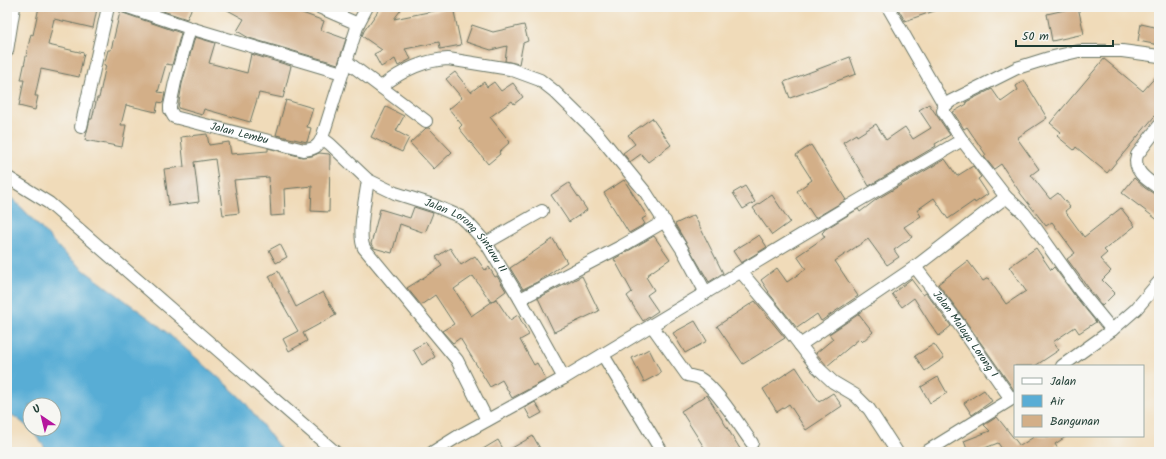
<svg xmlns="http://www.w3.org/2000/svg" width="1166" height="459" font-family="Kalam,sans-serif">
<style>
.water{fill:#59add5;stroke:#3c7584;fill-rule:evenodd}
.building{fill:#d3af88}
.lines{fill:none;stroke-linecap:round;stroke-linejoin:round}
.street-casing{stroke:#687463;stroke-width:14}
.street{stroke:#fff;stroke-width:12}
.labels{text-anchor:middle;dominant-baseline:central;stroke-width:3;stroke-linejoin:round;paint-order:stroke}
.street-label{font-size:11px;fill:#1f3d34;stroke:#f6f6f2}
</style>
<rect width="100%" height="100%" fill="#f6f6f2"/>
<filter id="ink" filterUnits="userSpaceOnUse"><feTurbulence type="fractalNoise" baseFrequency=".025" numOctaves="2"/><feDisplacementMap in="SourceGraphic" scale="8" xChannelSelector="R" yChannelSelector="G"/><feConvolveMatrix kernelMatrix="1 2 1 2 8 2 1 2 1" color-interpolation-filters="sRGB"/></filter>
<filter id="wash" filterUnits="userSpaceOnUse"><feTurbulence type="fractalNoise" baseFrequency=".012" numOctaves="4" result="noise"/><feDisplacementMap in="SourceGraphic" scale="16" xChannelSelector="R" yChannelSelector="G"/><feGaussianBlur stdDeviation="0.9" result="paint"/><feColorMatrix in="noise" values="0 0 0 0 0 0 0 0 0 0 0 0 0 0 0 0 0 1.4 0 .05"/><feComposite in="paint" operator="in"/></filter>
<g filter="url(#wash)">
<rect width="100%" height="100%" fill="#f0dbb9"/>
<path class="water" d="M 7,194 L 22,208 L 64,253 L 85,271 L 157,324 L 217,376 L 244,401 L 283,452 L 48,452 C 37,436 24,421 7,412 ZM 30,405 L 54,405 L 54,429 L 30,429 Z"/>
<g id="blocks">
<path class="building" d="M 39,7 L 89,7 L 97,9 L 93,28 L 54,19 L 48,45 L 84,53 L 79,77 L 41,69 L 35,96 L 38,96 L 35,110 L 19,106 L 24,80 L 21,80 L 28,47 L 31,34 L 33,35 Z
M 165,7 L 192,7 L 187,19 L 163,11 Z
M 222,7 L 286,7 L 324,21 L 321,30 L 346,39 L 338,64 L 249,38 L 237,31 L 244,19 Z
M 381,7 L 403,7 L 394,19 L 453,7 L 461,45 L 440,49 L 439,42 L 405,49 L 411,59 L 398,66 L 395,59 L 381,67 L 374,54 L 382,50 L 362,36 L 364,31 Z
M 897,7 L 940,7 L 940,9 L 905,21 Z
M 1078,7 L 1084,34 L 1052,41 L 1047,14 Z
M 120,12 L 181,33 L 172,65 L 166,64 L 158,92 L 165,93 L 163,103 L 158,102 L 156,112 L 126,105 L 121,125 L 126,125 L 122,147 L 85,140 L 90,119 L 92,119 L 97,98 L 99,98 L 106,65 L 104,65 L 108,50 L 111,50 Z
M 1141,24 L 1159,28 L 1159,45 L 1138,41 Z
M 472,25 L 493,32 L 524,25 L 528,41 L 523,43 L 519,64 L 505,61 L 507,46 L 491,50 L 466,42 Z
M 195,37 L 215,43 L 209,63 L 247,73 L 251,54 L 291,66 L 283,98 L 259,93 L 250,122 L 204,109 L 202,115 L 178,108 L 182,84 Z
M 850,57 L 856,74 L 790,98 L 784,82 Z
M 1104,59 L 1143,91 L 1159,73 L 1159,111 L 1107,173 L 1076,147 L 1074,150 L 1057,136 L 1061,132 L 1050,123 Z
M 455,72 L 471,92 L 484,82 L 487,87 L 494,82 L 501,91 L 513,83 L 523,97 L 514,104 L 512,101 L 490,117 L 510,142 L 499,152 L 500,154 L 488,164 L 459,128 L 462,125 L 449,109 L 462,98 L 446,79 Z
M 1024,80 L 1047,118 L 1017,138 L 1039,169 L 1031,175 L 1050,199 L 1058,193 L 1070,207 L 1065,211 L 1084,237 L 1121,208 L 1135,226 L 1104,250 L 1107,253 L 1100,259 L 1111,271 L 1102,280 L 1115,293 L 1102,306 L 1067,259 L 1075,253 L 1052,222 L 1046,226 L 1021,194 L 1001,164 L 994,169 L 985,158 L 984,156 L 986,155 L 967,127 L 964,129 L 953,112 L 967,104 L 966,102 L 992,89 L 1001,102 L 1018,90 L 1016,86 Z
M 286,100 L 313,108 L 307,127 L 311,128 L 307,142 L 276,135 Z
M 929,104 L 950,135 L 935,144 L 936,146 L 869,186 L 843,142 L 856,134 L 857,136 L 876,124 L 886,140 L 905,127 L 913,139 L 931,128 L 919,110 Z
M 386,107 L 404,116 L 396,131 L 409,138 L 402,152 L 371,137 Z
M 652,118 L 671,145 L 648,162 L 641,154 L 630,162 L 623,153 L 635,144 L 628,135 Z
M 426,128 L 429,128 L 452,152 L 434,169 L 410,143 Z
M 207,134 L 209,145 L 229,142 L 231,154 L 268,151 L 268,148 L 302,157 L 312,156 L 319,153 L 329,154 L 330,155 L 329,212 L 311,211 L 312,186 L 284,189 L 285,215 L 271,216 L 269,177 L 234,180 L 239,213 L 223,215 L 215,159 L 194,162 L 199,202 L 169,206 L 164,169 L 184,167 L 181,137 Z
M 811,145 L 846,200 L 815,218 L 797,191 L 812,180 L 796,155 Z
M 945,159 L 957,176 L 973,166 L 981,177 L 978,179 L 988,194 L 975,203 L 974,201 L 948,219 L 934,198 L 917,210 L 921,216 L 904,227 L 912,237 L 894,250 L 899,257 L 887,265 L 868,239 L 835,261 L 858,296 L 821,321 L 817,314 L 797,328 L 768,292 L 769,292 L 761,280 L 777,268 L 787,282 L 806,269 L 797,256 L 825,237 L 822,233 L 824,231 L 824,230 L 858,209 L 860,212 L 877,199 Z
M 1134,178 L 1145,188 L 1159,197 L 1159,221 L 1122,193 Z
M 624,180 L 647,216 L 642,219 L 645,224 L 629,233 L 604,193 Z
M 569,183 L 587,210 L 569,222 L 551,195 Z
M 745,186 L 755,202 L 743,209 L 733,193 Z
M 772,195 L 790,222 L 772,235 L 753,208 Z
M 414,207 L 433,213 L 425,233 L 400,224 L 392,253 L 374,248 L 371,244 L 380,209 L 410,218 Z
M 694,215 L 723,273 L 709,282 L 675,224 Z
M 759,235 L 767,247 L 741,263 L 733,251 Z
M 654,236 L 670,259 L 647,275 L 648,276 L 646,277 L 654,290 L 647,295 L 658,311 L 643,321 L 627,296 L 632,292 L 614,259 Z
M 553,239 L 567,262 L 537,282 L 523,289 L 510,268 Z
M 280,244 L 287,257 L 276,263 L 269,250 Z
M 450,248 L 461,265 L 475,256 L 485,270 L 489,267 L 495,277 L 497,276 L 506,291 L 491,302 L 473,276 L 454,289 L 471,316 L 496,299 L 510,320 L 518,315 L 529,335 L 520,340 L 534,365 L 537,363 L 546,380 L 512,398 L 502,380 L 490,387 L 460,338 L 453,343 L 442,331 L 454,324 L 435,295 L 421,305 L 407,288 L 442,266 L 436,257 Z
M 1036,248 L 1051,270 L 1054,267 L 1075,296 L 1096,322 L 1079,333 L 1075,327 L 1053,342 L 1059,350 L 1035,366 L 1015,366 L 1015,390 L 1014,390 L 957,309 L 938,284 L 968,261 L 983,281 L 988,278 L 1006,304 L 1026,291 L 1009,267 Z
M 278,271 L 296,307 L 323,292 L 336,315 L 303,333 L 307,341 L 289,351 L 283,339 L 298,331 L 281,301 L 269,276 Z
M 582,276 L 599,311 L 554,332 L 538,298 Z
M 911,279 L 923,295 L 926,293 L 951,326 L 939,336 L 929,322 L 914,298 L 902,307 L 892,294 Z
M 755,301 L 785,338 L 743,364 L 717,326 Z
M 859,314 L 873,332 L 862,342 L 859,339 L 827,366 L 816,353 L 833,339 L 829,334 Z
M 695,321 L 707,341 L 685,353 L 673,333 Z
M 426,342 L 435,357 L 422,365 L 413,349 Z
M 934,344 L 944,358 L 925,371 L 915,356 Z
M 649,349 L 661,373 L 644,382 L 632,358 Z
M 796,367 L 819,402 L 833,393 L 842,406 L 806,430 L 789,404 L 777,412 L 763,389 Z
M 938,377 L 947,393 L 930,403 L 921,387 Z
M 984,390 L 992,401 L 972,415 L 964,403 Z
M 707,395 L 742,452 L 707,452 L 681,411 Z
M 535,402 L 542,413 L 531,419 L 525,408 Z
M 997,417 L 1020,446 L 1035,436 L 1067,436 L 1055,444 L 1060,452 L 1004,452 L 998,443 L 974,452 L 968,452 L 964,441 L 990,431 L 984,425 Z
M 533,436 L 542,452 L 478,452 L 498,440 L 505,452 Z"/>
</g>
</g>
<g filter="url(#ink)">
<use href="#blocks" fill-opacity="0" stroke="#687463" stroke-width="1"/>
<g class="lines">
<defs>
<g id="street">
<path d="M 128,7 L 190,28 L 342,73"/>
<path d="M 319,7 L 358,24"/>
<path d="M 888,7 L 945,106"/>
<path id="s1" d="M 190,28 L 175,82 L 170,106 L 170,110 L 174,117 L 304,150 C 314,149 318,147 322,138 L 358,24 L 367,7"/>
<path d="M 7,51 L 14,7"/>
<path d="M 346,61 L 426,121"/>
<path d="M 381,87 C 400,72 423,60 448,59 L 510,69 L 540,80 L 554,91 L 596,132 L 646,193 L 682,249 L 706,293"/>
<path d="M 1159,126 L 1137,155 C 1132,171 1147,180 1159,188"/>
<path d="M 81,127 L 108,7"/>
<path id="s2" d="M 322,138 L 330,144 L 368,180 L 395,193 L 433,205 L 461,217 L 467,222 L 486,243 L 520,299 L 564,378"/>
<path d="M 962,140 L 943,111 L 945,106 L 951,101 L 1017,68 L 1049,58 L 1079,51 L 1122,51 L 1159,56"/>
<path d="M 7,177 L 49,203 L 335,452"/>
<path d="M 368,180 C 366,196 357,234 364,248 L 457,360 L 487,420"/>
<path d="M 486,243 L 542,211"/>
<path id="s3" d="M 915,267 L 951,313 L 1011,399"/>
<path d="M 741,272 L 774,311 L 817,367 L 833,382 L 855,395 L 869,409 L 897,452"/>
<path d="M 520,299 L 622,246 L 665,221"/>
<path d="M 652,326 L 687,375 C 691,376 696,377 699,378 C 715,386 741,428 752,443"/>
<path d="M 1112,330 L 1136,309 L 1159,282"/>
<path d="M 800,345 L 915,267 L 1006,197"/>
<path d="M 603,355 L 662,452"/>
<path d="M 433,452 L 457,437 L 564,378 L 846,208 L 962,140 L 1006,197 L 1024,213 L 1037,230 L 1081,292 L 1112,330 L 1062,366"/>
<path d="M 926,452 L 1015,397"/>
</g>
</defs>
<use href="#street" class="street-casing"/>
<use href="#street" class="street"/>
</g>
</g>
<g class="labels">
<g class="street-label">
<text stroke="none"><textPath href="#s1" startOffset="160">Jalan Lembu</textPath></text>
<text stroke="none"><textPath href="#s2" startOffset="178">Jalan Lorong Sintuvu II</textPath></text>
<text stroke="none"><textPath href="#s3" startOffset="84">Jalan Malaya Lorong I</textPath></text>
</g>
</g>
<rect width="1166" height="459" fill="none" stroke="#f6f6f2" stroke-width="24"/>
<rect x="1014" y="365" width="130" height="72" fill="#f6f6f2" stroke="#a0aca6"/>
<rect x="1022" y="378" width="20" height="6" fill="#ffffff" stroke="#a0aca6"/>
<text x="1050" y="385" font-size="12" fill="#1f3d34">Jalan</text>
<rect x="1022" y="395" width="20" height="12" fill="#59add5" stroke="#a0aca6"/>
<text x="1050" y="405" font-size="12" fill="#1f3d34">Air</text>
<rect x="1022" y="415" width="20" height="12" fill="#d3af88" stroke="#a0aca6"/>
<text x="1050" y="425" font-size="12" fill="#1f3d34">Bangunan</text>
<g transform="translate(42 417) rotate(325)"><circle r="19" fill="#f6f6f2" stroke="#a0aca6"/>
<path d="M0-3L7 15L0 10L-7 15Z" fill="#b5179e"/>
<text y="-6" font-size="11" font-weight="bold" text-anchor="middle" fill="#1f3d34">U</text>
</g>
<path d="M1016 40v6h97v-6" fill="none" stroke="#1f3d34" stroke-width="2"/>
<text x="1022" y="40" font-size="12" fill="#1f3d34" stroke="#f6f6f2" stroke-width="3" paint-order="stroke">50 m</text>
</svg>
